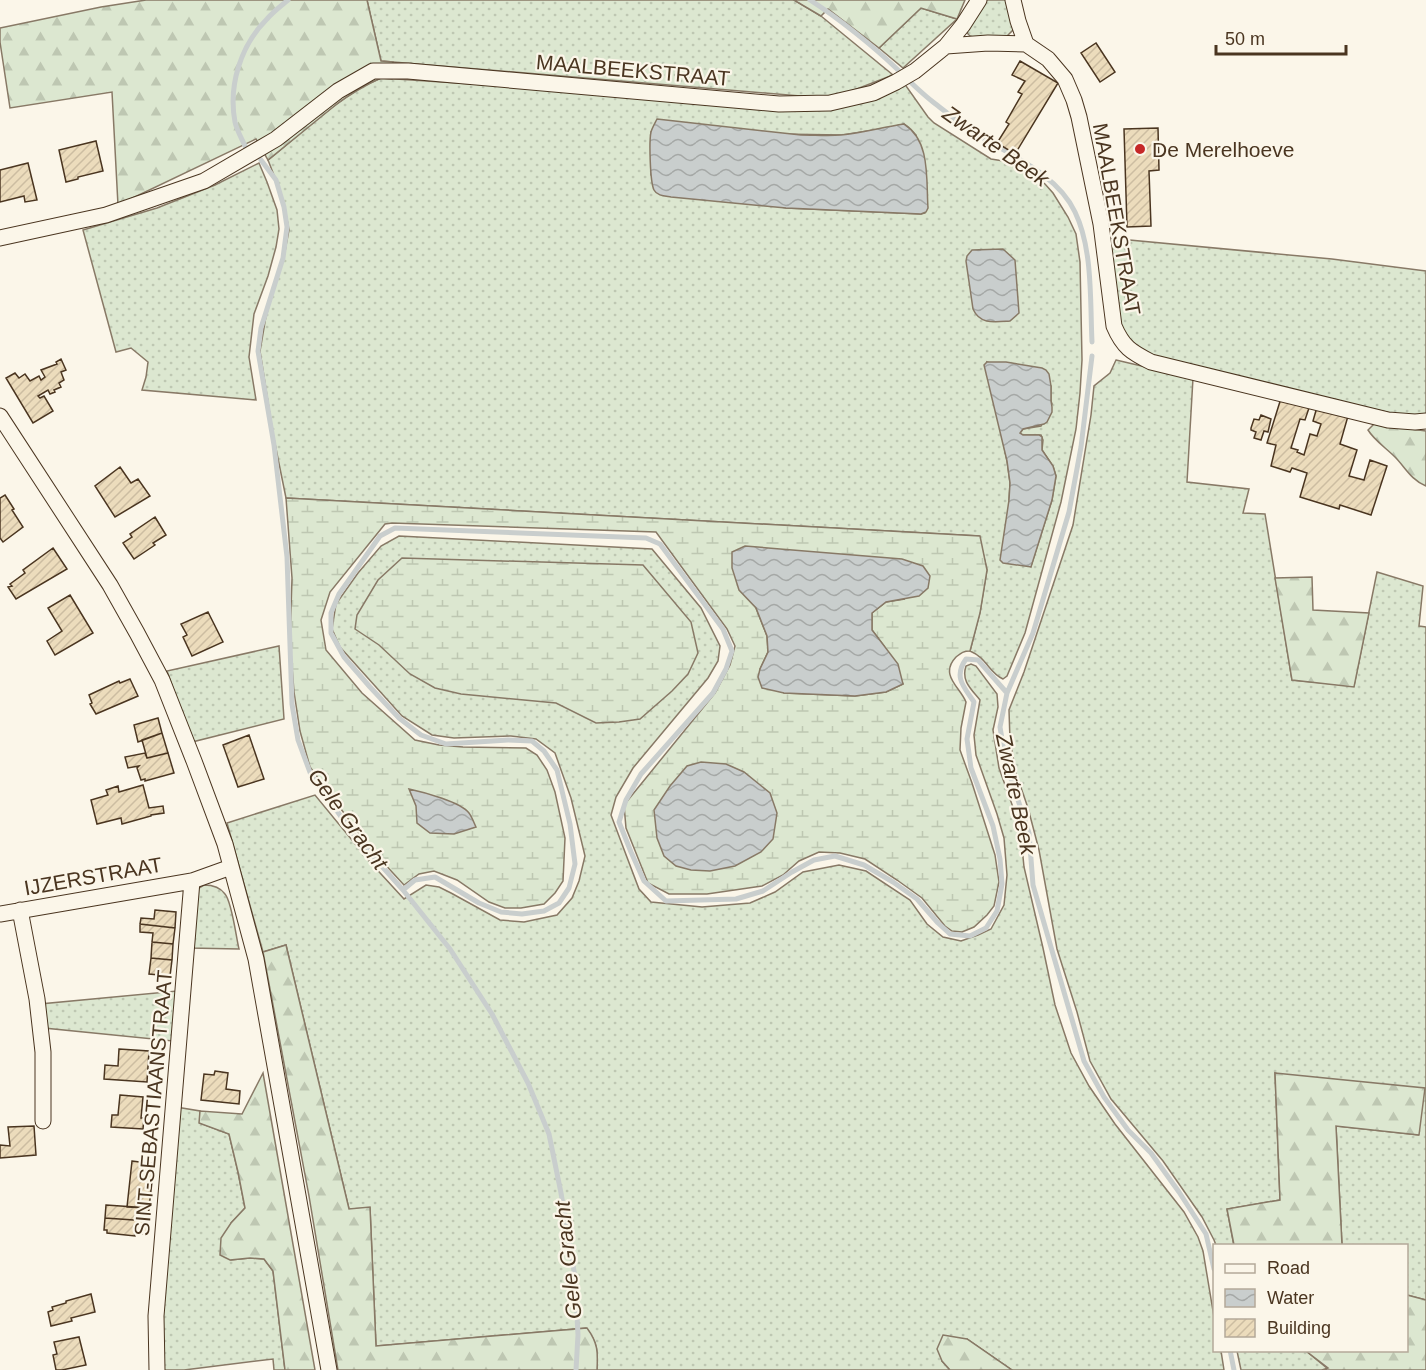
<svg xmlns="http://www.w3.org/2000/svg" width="1426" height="1370" font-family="Helvetica,sans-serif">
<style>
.grass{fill:url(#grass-dots);stroke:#887966;stroke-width:1.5;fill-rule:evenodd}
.forest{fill:url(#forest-firs);stroke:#887966;stroke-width:1.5}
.wetland{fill:url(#wetland-marsh);stroke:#887966;stroke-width:1.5;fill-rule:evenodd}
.water{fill:url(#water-waves);stroke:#887966;stroke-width:1.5}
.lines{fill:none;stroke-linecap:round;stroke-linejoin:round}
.stream{stroke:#c9cecd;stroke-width:5}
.building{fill:url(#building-hatch);stroke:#4a3520;stroke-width:1.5}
.street-casing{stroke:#4a3520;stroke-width:17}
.street{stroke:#fbf6e9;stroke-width:15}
.poi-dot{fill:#c62828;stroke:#fbf6e9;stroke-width:2}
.labels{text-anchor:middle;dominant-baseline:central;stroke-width:4.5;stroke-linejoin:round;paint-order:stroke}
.street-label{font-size:21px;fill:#4a3520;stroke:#fbf6e9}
.poi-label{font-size:21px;fill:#4a3520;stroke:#fbf6e9;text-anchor:start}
.water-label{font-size:22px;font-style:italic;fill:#4a3520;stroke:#fbf6e9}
</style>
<defs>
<pattern id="grass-dots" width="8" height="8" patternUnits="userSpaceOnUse" patternTransform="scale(1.5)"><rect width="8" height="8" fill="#dce7d0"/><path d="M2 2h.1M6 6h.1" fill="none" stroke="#bec7b2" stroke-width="1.8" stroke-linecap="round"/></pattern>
<pattern id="forest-firs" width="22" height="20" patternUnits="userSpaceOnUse" patternTransform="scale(1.5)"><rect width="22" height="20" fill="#dce7d0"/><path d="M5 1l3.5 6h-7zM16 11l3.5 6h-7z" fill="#bec7b2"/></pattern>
<pattern id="wetland-marsh" width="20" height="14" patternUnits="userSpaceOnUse" patternTransform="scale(1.5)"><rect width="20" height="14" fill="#dce7d0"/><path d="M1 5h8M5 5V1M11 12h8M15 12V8" fill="none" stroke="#bec7b2"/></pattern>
<pattern id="water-waves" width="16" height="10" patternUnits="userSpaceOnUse" patternTransform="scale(1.5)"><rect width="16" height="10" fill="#c9cecd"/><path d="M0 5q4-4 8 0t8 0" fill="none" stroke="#a5a8a6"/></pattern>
<pattern id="building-hatch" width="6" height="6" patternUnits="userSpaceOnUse" patternTransform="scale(1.5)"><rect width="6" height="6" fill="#ecdcbc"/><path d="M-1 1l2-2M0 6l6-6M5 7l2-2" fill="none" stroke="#ccbda1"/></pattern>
</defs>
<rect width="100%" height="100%" fill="#fbf6e9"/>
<path class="grass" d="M 367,0 L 794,0 L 821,16 L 893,75 L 849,92 L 824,98 L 381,61 Z
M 984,0 L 1009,0 L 1014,27 L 1013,30 L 1007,36 C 1000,37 971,40 968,34 C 967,33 967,31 967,29 Z
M 921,8 L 957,19 L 903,68 L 879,48 Z
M 381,78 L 641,95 L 814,110 L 904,83 L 928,117 L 934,123 L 991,159 L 1016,163 L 1045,184 L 1053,193 L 1068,217 L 1076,234 L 1080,262 L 1082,360 L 1080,393 L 1076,429 L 1061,502 L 1025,633 L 1007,676 L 1003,679 C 989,673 987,658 970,651 L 980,612 L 987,570 L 979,536 L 286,498 L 273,434 L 260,351 L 266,316 L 284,256 L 289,230 L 285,209 L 279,188 L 268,160 C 304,131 338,97 381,78 ZM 904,124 L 916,135 L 925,213 L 921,214 L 786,208 L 651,175 L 651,132 L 842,135 L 887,128 ZM 987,362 L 1051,386 L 1051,401 L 1052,404 L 1041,426 L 1023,429 L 1020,433 L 1023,435 L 1041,435 L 1043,440 L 1042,450 L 1053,466 L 1056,476 L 1052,500 L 1031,566 L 1009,500 L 1010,483 L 1007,461 Z
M 259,163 L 267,182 L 277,210 L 279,229 L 276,247 L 268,276 L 254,314 L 249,357 L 256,400 L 142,390 L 146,377 L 148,362 L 131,348 L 116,352 L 83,230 L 157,208 L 215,185 Z
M 1108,238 L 1332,259 L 1426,271 L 1426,414 L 1419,416 L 1403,416 L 1163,359 L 1137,349 L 1120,329 Z
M 1116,360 L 1193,378 L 1187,482 L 1249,489 L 1243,513 L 1265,514 L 1292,680 L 1354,686 L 1377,572 L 1423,586 L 1419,626 L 1426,627 L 1426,1300 L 1407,1295 L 1406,1246 L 1342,1245 L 1336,1126 L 1419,1135 L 1275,1073 L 1280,1200 L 1227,1209 L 1234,1246 L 1216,1245 L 1214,1240 L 1202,1217 L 1163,1161 L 1111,1099 L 1090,1061 L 1077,1012 L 1057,949 L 1039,850 L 1028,808 L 1016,773 L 1010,740 L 1009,710 L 1024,672 L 1073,525 L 1091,415 L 1094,386 L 1110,373 Z
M 399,536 L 652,549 L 701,608 L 720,646 L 718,661 L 708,678 L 633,768 L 616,797 L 611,815 L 639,889 L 651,902 L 702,907 L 750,903 L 775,892 L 803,872 L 839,865 L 866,871 L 910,900 L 927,924 L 943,937 L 961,941 L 978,935 L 991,929 L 1004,905 L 1007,875 L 1004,838 L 997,814 L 976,755 L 974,735 L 980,700 C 971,689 961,681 966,666 L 971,664 L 976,666 L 997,694 L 998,707 L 993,730 L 999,768 L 1020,827 L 1024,867 L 1043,948 L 1055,1005 L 1071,1053 L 1089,1086 L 1115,1124 L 1184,1212 L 1198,1237 L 1203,1251 L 1214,1317 L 1214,1350 L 1221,1351 L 1224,1370 L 1012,1370 L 967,1339 L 942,1361 L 950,1370 L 597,1370 C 598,1352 598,1343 586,1328 L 376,1346 L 370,1208 L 349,1209 L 286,945 L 263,952 L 227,823 L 315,795 L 370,862 L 404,899 L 426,885 L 439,887 L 451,893 L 500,920 L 524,922 L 557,915 L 572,898 L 579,881 L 585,856 L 571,798 L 555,753 L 536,739 L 511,736 L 454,738 L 432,735 L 402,716 L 340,647 L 332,629 L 336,604 L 358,573 L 381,546 Z
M 279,646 L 284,719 L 192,742 L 167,671 Z
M 204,885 C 212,885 220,887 225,894 C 232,902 236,937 239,949 L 190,948 L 196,892 L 199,888 Z
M 177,991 L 173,1041 L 44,1028 L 40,1004 Z
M 176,1107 L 200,1111 L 200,1123 L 229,1134 L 238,1172 L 245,1208 L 231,1223 L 231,1260 L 250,1258 L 264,1259 L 273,1271 L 285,1370 L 274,1370 L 273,1359 L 184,1370 L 161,1370 L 160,1321 Z
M 1237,1351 L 1306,1351 L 1328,1369 L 1322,1370 L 1241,1370 Z"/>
<path class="forest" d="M 146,0 L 367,0 L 381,61 L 393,62 L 392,79 L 381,78 L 361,87 L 338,103 L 268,160 L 256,139 L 118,205 L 112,92 L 10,108 L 0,42 L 0,28 L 101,7 Z
M 794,0 L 965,0 L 957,19 L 921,8 L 879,48 L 828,9 L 821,16 Z
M 1374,424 L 1426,431 L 1426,486 C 1411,480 1405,467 1395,457 C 1386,448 1374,440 1368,430 Z
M 1312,577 L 1313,610 L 1369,613 L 1354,687 L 1292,680 L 1275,578 Z
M 286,945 L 349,1209 L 370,1207 L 376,1346 L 587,1328 C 598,1343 598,1352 597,1370 L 338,1370 L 309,1196 L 263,952 Z
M 263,1073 L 315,1370 L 285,1370 L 273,1271 L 264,1259 L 250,1258 L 230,1260 L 220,1255 L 221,1238 L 231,1223 L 245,1208 L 238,1172 L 229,1134 L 199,1123 L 200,1111 L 242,1114 Z
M 1275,1073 L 1425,1088 L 1419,1135 L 1336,1126 L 1342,1245 L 1234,1245 L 1227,1209 L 1280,1200 Z
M 1407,1295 L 1426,1300 L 1426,1370 L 1322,1370 L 1328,1368 L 1306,1351 L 1406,1350 Z
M 943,1335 L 967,1339 L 1012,1370 L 950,1370 L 942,1361 L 937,1349 Z"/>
<path class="wetland" d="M 286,498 L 980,536 L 987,570 L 980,613 L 970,651 C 963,651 961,653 956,657 C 939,675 960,687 966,702 L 961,728 L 960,750 L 972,783 L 995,855 L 999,882 L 994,906 L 987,915 L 974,927 L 962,932 L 952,931 L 945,926 L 922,898 L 897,880 L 865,859 L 840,853 L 819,852 L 799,861 L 783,875 L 762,886 L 707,894 L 669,894 L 648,883 L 626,828 L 624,805 L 715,693 L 730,665 L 735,646 L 727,629 L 656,532 L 392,523 L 385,524 L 330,592 L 321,620 L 326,650 L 362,693 L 415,740 L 439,745 L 463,747 L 526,748 L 537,755 L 547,770 L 555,792 L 565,838 L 563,881 L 555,893 L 544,904 L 521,908 L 505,908 L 489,902 L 457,880 L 434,871 L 419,874 L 404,885 L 369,847 L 310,767 L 300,731 L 294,692 L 290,641 L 292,578 ZM 905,599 L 886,602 L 872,613 L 872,630 L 884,646 L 903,684 L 886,692 L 855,696 L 784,693 L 760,669 L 768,652 L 767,636 L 756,608 Z
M 402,558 L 643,565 L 691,622 L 698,653 L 688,674 L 672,691 L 640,719 L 619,722 L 596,723 L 556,703 L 461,694 L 435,688 L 410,674 L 379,645 L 355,629 L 357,615 L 378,580 Z"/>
<path class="water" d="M 657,119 L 801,135 C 815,135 828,136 841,135 C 862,133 883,127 904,124 C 931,141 926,180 928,208 L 926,212 L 921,214 L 786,208 L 671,197 C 665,196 657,196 654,190 C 650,182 649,141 651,132 C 652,128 655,123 657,119 Z
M 1003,249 L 1015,260 L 1019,313 L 1010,321 C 995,322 980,325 973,309 L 966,261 L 967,256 L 972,250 Z
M 987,362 L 1006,362 L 1042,368 L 1046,370 L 1049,374 L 1051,386 L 1051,401 L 1052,407 L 1052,412 L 1047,422 L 1044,424 L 1023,429 L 1020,433 L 1023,435 L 1039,435 L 1042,437 L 1042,450 L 1053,466 L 1056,476 L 1052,500 L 1031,567 L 1003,563 L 1000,560 L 1009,500 L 1010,483 L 1007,461 L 984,365 Z
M 745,546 L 902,559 L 923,566 L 930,576 L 928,588 L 919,596 L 886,602 L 872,613 L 872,630 L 898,664 L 903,684 L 886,692 L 855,696 L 784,693 L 762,688 L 758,677 L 760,669 L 768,652 L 767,636 L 756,608 L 739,590 L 732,568 L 732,552 Z
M 701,762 L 726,764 L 744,772 L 770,793 L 777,813 L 773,839 L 761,852 L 735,866 L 710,871 L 691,870 L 676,866 L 664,856 L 657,838 L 654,810 L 670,786 L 687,766 Z
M 409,789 C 423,792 461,802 469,813 C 472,817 474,823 476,827 L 454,834 L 430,833 L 417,823 L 416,806 Z"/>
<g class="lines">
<path class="stream" d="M 810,0 C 838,18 872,45 896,68 C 908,80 919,91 933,102 C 946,112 959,123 973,132 C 1007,154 1057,173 1075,212 C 1093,249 1090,302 1092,342
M 246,148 C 242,139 237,131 235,122 C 228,85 241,45 267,19 C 273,12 281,6 288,0
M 261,160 L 276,180 L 284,207 L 287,227 L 283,258 L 261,328 L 258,351 L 274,445 L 287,557 L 292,704 L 298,740 L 311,775 L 355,836 L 403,890 L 450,949 L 492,1014 L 528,1083 L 549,1134 L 561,1193 L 575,1277 L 578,1335 L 576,1370
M 1092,356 L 1081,447 L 1069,512 L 1033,633 L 1007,693 L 1000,727 L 1006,764 L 1029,833 L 1033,885 L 1084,1061 L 1104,1097 L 1128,1130 L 1151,1153 L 1179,1192 L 1206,1234 L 1214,1269
M 403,890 L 415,880 L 435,877 L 479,903 L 501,912 L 522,914 L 544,911 L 559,903 L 569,888 L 575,864 L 570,824 L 557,770 L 544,751 L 532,741 L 508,740 L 446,744 L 421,735 L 399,718 L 370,687 L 344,657 L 331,633 L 331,613 L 339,594 L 380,536 L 395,528 L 646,538 L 660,544 L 723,629 L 732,651 L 726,669 L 713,693 L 641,774 L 626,800 L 619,822 L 631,852 L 644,881 L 666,901 L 736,899 L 763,891 L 792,872 L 814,860 L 835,856 L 864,865 L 893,882 L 917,899 L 938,923 L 950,934 L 970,936 L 986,928 L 997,911 L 1002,884 L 1000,859 L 993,826 L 971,768 L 967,739 L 974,702 C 964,687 953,677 966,659 L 978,660 L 1007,693
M 1230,1350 L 1234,1370"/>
</g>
<path class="building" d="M 1096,43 L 1115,72 L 1100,82 L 1081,53 Z
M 1020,61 L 1058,83 L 1015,154 L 997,143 L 1009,124 L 1006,122 L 1022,94 L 1018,92 L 1025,81 L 1012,75 Z
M 1158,128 L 1159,170 L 1149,171 L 1151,226 L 1127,227 L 1124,129 Z
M 96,141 L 103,171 L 78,177 L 78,179 L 66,182 L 59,150 Z
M 28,163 L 37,200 L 25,202 L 24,196 L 0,202 L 0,170 Z
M 61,359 L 66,370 L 61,372 L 64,380 L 59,383 L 61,387 L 54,390 L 55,392 L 50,394 L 48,390 L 38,396 L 40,398 L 44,396 L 53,411 L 33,423 L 6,378 L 15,373 L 19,378 L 25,374 L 30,381 L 39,376 L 41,380 L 45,377 L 41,370 L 57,364 L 56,362 Z
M 1282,395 L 1310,405 L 1305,420 L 1300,419 L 1291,448 L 1298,450 L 1297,452 L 1304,455 L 1310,434 L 1317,436 L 1321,424 L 1313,421 L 1317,407 L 1348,416 L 1340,444 L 1357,450 L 1349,476 L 1364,480 L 1370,460 L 1387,466 L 1371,515 L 1340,505 L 1339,509 L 1300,497 L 1307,473 L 1292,468 L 1290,472 L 1271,466 L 1276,445 L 1267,443 Z
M 1261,415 L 1271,419 L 1268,432 L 1264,431 L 1261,440 L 1254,438 L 1256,432 L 1251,430 L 1251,428 L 1254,419 L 1259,420 Z
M 120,467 L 131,483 L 138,479 L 150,496 L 115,517 L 95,486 Z
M 5,495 L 14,509 L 12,510 L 23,527 L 3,542 L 0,538 L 0,498 Z
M 155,517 L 166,535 L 153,543 L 155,545 L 134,559 L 123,543 L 132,537 L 130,534 Z
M 53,548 L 67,569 L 16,599 L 8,587 L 12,586 L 10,584 L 25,573 L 23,570 Z
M 70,595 L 93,633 L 55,655 L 47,641 L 62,631 L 48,608 Z
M 208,612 L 223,642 L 192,656 L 183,637 L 187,635 L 181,624 Z
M 130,679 L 138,696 L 96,714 L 90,704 L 92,703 L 89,695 L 119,681 L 120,683 Z
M 158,718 L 162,733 L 138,742 L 134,725 Z
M 162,733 L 168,753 L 147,758 L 142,740 Z
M 249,735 L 264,779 L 238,787 L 223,745 Z
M 145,753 L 147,758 L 168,753 L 174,773 L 145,781 L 145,779 L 141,780 L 137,768 L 139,766 L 128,768 L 125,757 Z
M 143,785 L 149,808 L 163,806 L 164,813 L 151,815 L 151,816 L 122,824 L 121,818 L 97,824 L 91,800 L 108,795 L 106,790 L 118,786 L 119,792 Z
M 155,910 L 176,912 L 175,928 L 140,924 L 141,918 L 154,919 Z
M 140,924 L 175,928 L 173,944 L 152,942 L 153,933 L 140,932 Z
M 152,942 L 173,944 L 172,960 L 151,958 Z
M 151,958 L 172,960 L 170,976 L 149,974 Z
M 119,1049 L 149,1051 L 147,1082 L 104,1079 L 105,1065 L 118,1066 Z
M 215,1071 L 228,1073 L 226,1089 L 240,1091 L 239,1104 L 201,1100 L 204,1074 L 214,1075 Z
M 120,1095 L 143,1097 L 141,1118 L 144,1118 L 143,1129 L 111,1127 L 112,1115 L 118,1115 Z
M 34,1126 L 36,1155 L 0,1158 L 0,1145 L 10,1146 L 8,1127 Z
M 132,1161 L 154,1164 L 149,1208 L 127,1207 Z
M 106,1205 L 149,1208 L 148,1221 L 105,1218 Z
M 105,1218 L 148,1221 L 147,1234 L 135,1233 L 135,1236 L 107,1233 L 107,1230 L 104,1230 Z
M 91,1294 L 95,1312 L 71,1318 L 72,1321 L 51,1326 L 48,1312 L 53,1310 L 52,1307 L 66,1303 L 66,1301 Z
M 79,1337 L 86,1365 L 62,1370 L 56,1370 L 53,1355 L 57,1354 L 54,1342 Z"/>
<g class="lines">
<defs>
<path id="street" d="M 1013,0 L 1018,21 L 1026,44
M 946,46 L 988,43 L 1026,44 L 1048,59 L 1065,79 L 1074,100 L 1079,117 L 1101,224 L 1114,326 C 1123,347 1131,352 1151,362 L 1388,420 L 1415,422 L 1426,421
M 0,238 L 106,215 L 204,181 L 276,139 L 338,91 L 373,71 L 408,71 L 779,104 L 830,103 L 873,93 L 896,82 L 915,71 L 946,46 L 963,25 L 979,0
M 0,416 L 110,585 L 137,633 L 162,680 L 194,761 L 225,844 L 256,959 L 329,1370
M 20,910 L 37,999 L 43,1052 L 43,1121
M 0,914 L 192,881 L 231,867
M 157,1370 L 156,1316 L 192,881"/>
</defs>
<use href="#street" class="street-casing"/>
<use href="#street" class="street"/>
</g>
<circle class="poi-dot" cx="1140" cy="149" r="6"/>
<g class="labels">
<g class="street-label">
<text transform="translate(633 70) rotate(5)">MAALBEEKSTRAAT</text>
<text transform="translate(1117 219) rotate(80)">MAALBEEKSTRAAT</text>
<text transform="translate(93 876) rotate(-10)">IJZERSTRAAT</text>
<text transform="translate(153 1103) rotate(-85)">SINT-SEBASTIAANSTRAAT</text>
</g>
<g class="poi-label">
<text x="1152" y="149">De Merelhoeve</text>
</g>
<g class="water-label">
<text transform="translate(996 146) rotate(35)">Zwarte Beek</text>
<text transform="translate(1016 794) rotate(78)">Zwarte Beek</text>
<text transform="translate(348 819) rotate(54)">Gele Gracht</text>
<text transform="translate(568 1260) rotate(-96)">Gele Gracht</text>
</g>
</g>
<rect x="1213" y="1244" width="195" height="108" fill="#fbf6e9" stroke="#b4a999" stroke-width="1.5"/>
<rect x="1225" y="1264" width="30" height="9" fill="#fbf6e9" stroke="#b4a999" stroke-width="1.5"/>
<text x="1267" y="1274" font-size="18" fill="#4a3520">Road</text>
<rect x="1225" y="1289" width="30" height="18" fill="url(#water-waves)" stroke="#b4a999" stroke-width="1.5"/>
<text x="1267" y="1304" font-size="18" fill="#4a3520">Water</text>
<rect x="1225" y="1319" width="30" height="18" fill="url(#building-hatch)" stroke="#b4a999" stroke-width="1.5"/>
<text x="1267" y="1334" font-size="18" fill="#4a3520">Building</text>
<path d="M1216 45v9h130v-9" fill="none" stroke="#4a3520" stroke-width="3"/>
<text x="1225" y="45" font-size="18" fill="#4a3520" stroke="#fbf6e9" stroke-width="4.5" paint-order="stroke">50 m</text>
</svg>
